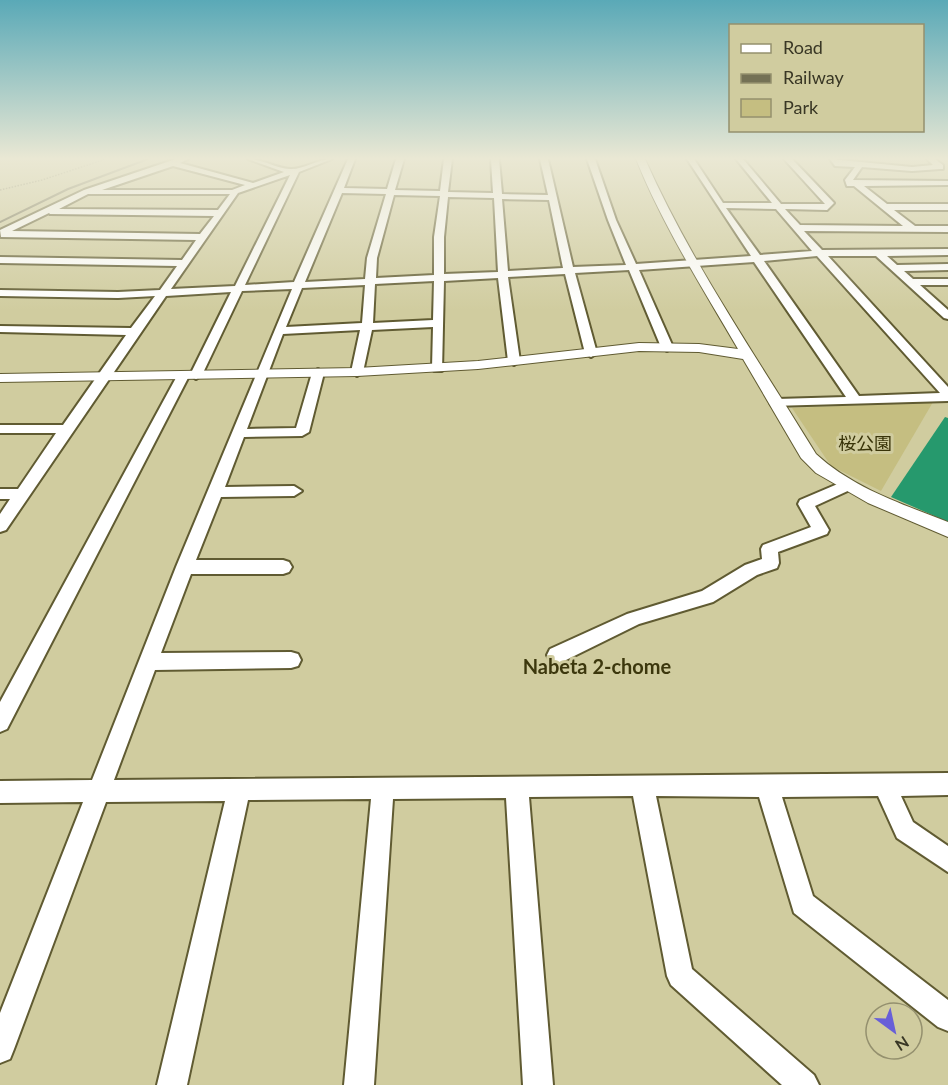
<svg xmlns="http://www.w3.org/2000/svg" width="948" height="1085" font-family="Lato,'Noto Sans JP',sans-serif">
<style>
.green{fill:#c5be81}
.water{fill:#26996d}
.lines{fill:none;stroke-linecap:round;stroke-linejoin:round}
.minor-casing{stroke:#605b32;stroke-width:4}
.tertiary-casing{stroke:#605b32;stroke-width:2}
.path{stroke:#8a8766;stroke-width:1.5;stroke-dasharray:1.5 1.5;stroke-linecap:butt}
.minor{fill:#fff;fill-rule:evenodd}
.tertiary{fill:#fff;fill-rule:evenodd}
.rail{stroke:#747155;stroke-width:2}
.labels{text-anchor:middle;dominant-baseline:central;stroke-width:6;stroke-linejoin:round;paint-order:stroke}
.park-label{font-size:18px;fill:#383308;stroke:#d0cc9f}
.neighbourhood-label{font-size:20px;font-weight:bold;fill:#3c370d;stroke:#d0cc9f}
</style>
<rect width="100%" height="100%" fill="#d0cc9f"/>
<path class="green" d="M 933,402 L 881,491 L 831,466 L 792,408 Z"/>
<path class="water" d="M 945,417 L 948,418 L 948,522 L 891,497 Z"/>
<g class="lines">
<defs>
<path id="minor" d="M 176,159 L 188,159 L 180,163 L 253,183 L 284,172 L 248,159 C 263,159 275,168 290,169 C 302,170 318,159 332,159 L 299,172 L 245,285 L 294,282 L 348,159 L 355,159 L 344,188 L 387,189 L 396,159 L 404,159 L 395,190 L 440,191 L 444,159 L 452,159 L 448,192 L 493,193 L 491,159 L 499,159 L 502,194 L 548,195 L 540,159 L 548,159 L 573,267 L 626,265 L 608,220 L 587,159 L 595,159 L 616,220 L 636,264 L 751,256 L 687,159 L 694,159 L 723,203 L 772,203 L 736,159 L 743,159 L 781,204 L 825,204 L 784,159 L 792,159 L 834,203 L 827,210 L 785,209 L 800,225 L 903,226 L 854,186 L 847,186 L 845,180 L 855,167 L 835,166 L 830,159 L 912,167 L 933,165 L 927,159 L 935,159 L 943,165 L 943,169 L 940,169 L 912,171 L 862,167 L 853,180 L 948,181 L 948,185 L 864,186 L 887,204 L 948,204 L 948,210 L 894,210 L 915,226 L 948,226 L 948,232 L 804,231 L 822,250 L 948,249 L 948,255 L 887,256 L 897,265 L 948,264 L 948,270 L 904,271 L 913,279 L 948,279 L 948,285 L 920,285 L 948,310 L 948,319 L 944,318 L 876,256 L 828,256 L 948,387 L 948,401 L 772,406 L 770,403 L 772,400 L 777,399 L 846,397 L 754,262 L 639,270 L 673,347 L 667,351 L 661,347 L 629,270 L 575,273 L 597,353 L 591,357 L 585,353 L 565,274 L 508,277 L 520,361 L 514,365 L 508,361 L 498,278 L 444,281 L 442,371 L 434,371 L 432,368 L 433,327 L 372,330 L 363,372 L 357,376 L 351,372 L 360,330 L 283,334 L 247,429 L 296,428 L 312,373 L 318,369 L 324,373 L 309,432 L 302,436 L 244,437 L 225,487 L 294,486 L 302,491 L 294,496 L 221,497 L 196,560 L 283,560 L 289,562 L 292,567 L 289,572 L 283,574 L 191,574 L 161,653 L 291,652 L 298,654 L 301,660 L 298,666 L 291,668 L 155,670 L 114,780 L 948,773 L 948,795 L 901,796 L 913,822 L 948,846 L 948,872 L 897,838 L 878,796 L 782,797 L 813,896 L 948,1000 L 948,1031 L 938,1027 L 794,913 L 759,797 L 656,796 L 692,969 L 814,1075 L 819,1085 L 782,1085 L 671,985 L 667,976 L 633,796 L 529,797 L 553,1085 L 523,1085 L 506,798 L 393,799 L 374,1085 L 344,1085 L 371,799 L 248,800 L 187,1085 L 157,1085 L 225,801 L 106,802 L 14,1049 L 10,1059 L 0,1063 L 0,1013 L 83,802 L 0,803 L 0,781 L 92,780 L 176,567 L 292,289 L 242,291 L 202,375 L 196,379 L 190,375 L 231,292 L 166,296 L 6,530 L 0,532 L 0,514 L 10,499 L 0,499 L 0,489 L 18,489 L 56,433 L 0,433 L 0,425 L 63,425 L 126,335 L 0,332 L 0,326 L 131,328 L 155,296 L 118,298 L 0,296 L 0,290 L 118,292 L 160,290 L 177,266 L 0,263 L 0,257 L 182,260 L 196,240 L 1,237 L 0,230 L 84,190 ZM 173,166 L 245,185 L 232,190 L 102,190 ZM 290,175 L 235,286 L 171,289 L 238,193 ZM 342,193 L 386,194 L 367,258 L 365,279 L 305,282 ZM 88,194 L 230,194 L 218,210 L 59,209 ZM 394,195 L 440,196 L 434,237 L 434,275 L 376,278 L 377,258 ZM 448,197 L 494,198 L 498,272 L 444,274 L 444,237 ZM 502,199 L 549,200 L 563,268 L 508,271 ZM 726,208 L 776,209 L 812,251 L 760,255 ZM 49,213 L 50,214 L 214,216 L 200,234 L 12,231 ZM 817,256 L 940,393 L 859,396 L 764,261 ZM 434,281 L 433,320 L 373,323 L 375,284 ZM 365,285 L 362,323 L 286,327 L 302,288 Z
M 183,372 L 189,376 L 7,729 L 0,732 L 0,702 L 177,376 Z
M 847,480 L 855,485 L 852,489 L 815,506 L 829,530 L 827,534 L 778,552 L 779,563 L 777,568 L 757,575 L 713,602 L 639,624 L 564,661 L 557,663 L 550,661 L 547,655 L 550,649 L 627,614 L 702,591 L 745,565 L 762,559 L 761,549 L 763,545 L 811,527 L 798,504 L 800,500 Z"/>
<path id="tertiary" d="M 636,159 L 645,159 C 690,261 758,359 816,454 C 853,488 902,504 948,522 L 948,537 L 868,503 L 816,473 L 801,458 L 743,359 L 699,352 L 639,351 L 478,369 L 357,376 L 0,382 L 0,374 L 357,368 L 478,361 L 639,343 L 699,344 L 738,349 C 702,287 663,226 636,159 Z"/>
</defs>
<use href="#minor" class="minor-casing"/>
<use href="#tertiary" class="tertiary-casing"/>
<path class="path" d="M 0,190 L 42,180 L 106,159"/>
<use href="#minor" class="minor"/>
<use href="#tertiary" class="tertiary"/>
<path class="rail" d="M 0,222 L 68,189 L 148,159"/>
</g>
<linearGradient id="sky" x2="0" y2="1"><stop stop-color="#5aa9b7"/><stop offset="0.51" stop-color="#eae8d4"/><stop offset="1" stop-color="#eae8d4" stop-opacity="0"/></linearGradient>
<rect width="948" height="311" fill="url(#sky)"/>
<g class="labels">
<g class="park-label">
<text x="865" y="443">桜公園</text>
</g>
<g class="neighbourhood-label">
<text x="597" y="666">Nabeta 2-chome</text>
</g>
</g>
<rect x="729" y="24" width="195" height="108" fill="#d0cc9f" stroke="#94906e" stroke-width="1.5"/>
<rect x="741" y="44" width="30" height="9" fill="#ffffff" stroke="#94906e" stroke-width="1.5"/>
<text x="783" y="54" font-size="18" fill="#393725">Road</text>
<rect x="741" y="74" width="30" height="9" fill="#747155" stroke="#94906e" stroke-width="1.5"/>
<text x="783" y="84" font-size="18" fill="#393725">Railway</text>
<rect x="741" y="99" width="30" height="18" fill="#c5be81" stroke="#94906e" stroke-width="1.5"/>
<text x="783" y="114" font-size="18" fill="#393725">Park</text>
<g transform="translate(894 1031) rotate(147)"><circle r="28" fill="#d0cc9f" stroke="#94906e" stroke-width="1.5"/>
<path d="M0-4.5L10 22L0 15L-10 22Z" fill="#685fd8"/>
<text y="-9" font-size="16" font-weight="bold" text-anchor="middle" fill="#393725">N</text>
</g>
</svg>
